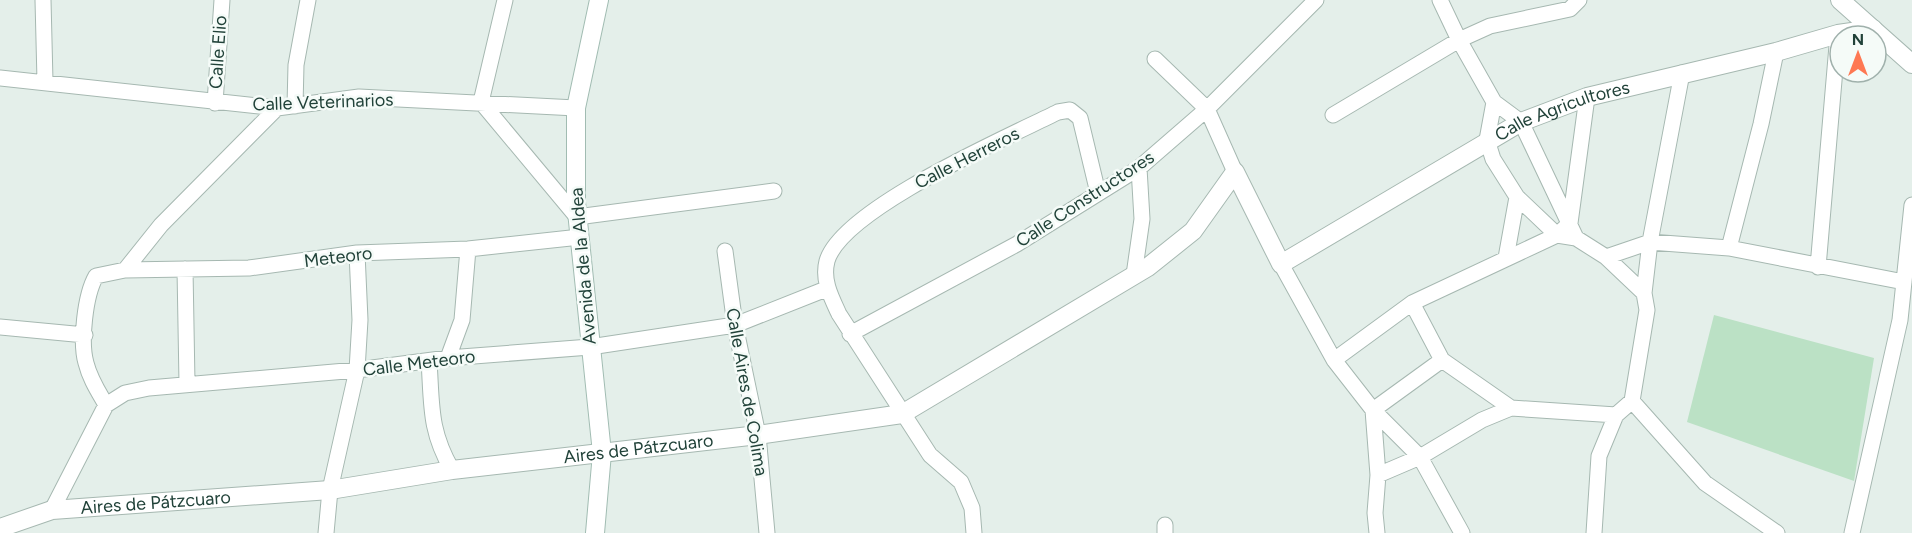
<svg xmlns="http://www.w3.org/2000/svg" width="1912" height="533" font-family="Figtree,sans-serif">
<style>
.green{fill:#bbe1c5}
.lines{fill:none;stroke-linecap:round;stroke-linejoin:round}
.minor-casing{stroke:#a6b8b1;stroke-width:17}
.tertiary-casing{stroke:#a6b8b1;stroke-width:20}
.secondary-casing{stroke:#a1bcb2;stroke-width:20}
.minor{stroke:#fff;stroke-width:15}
.tertiary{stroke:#fff;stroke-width:18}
.secondary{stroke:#fff;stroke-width:18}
.labels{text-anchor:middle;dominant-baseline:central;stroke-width:5;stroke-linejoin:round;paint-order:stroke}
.street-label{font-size:18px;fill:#214239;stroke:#f5fbf8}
</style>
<rect width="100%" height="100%" fill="#e4efea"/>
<path class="green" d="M 1714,315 L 1874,358 L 1854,481 L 1687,422 Z"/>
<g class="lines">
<defs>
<path id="minor" d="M 43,0 L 45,81
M 505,0 L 481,102 L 577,217 L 774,191
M 1440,0 L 1459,40 L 1494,102 L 1521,122 L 1576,238
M 1155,59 L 1207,109 L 1235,172
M 0,78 L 277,108 L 359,97 L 576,108
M 1494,102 L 1487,140 L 1493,159 L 1517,197 L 1557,235 L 1576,238 L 1606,257 L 1644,293
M 215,103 L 222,0
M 295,106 L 296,65 L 308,0
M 1333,115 L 1459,40 L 1490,26 L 1570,9 L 1579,0
M 1729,248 L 1761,124 L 1776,52
M 725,251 L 735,325 L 758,435 L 767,533
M 1606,257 L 1650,242 L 1729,248 L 1904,282
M 1506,258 L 1517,197
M 1281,264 L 1334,360 L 1373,410 L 1378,475 L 1375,513 L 1377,533
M 1818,267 L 1838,34
M 185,269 L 187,383
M 125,270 L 161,225 L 277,108
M 1134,275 L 1142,219 L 1139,168
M 1412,303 L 1442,360 L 1511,408
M 0,327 L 85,335
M 850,334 L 1017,244 L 1139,168 L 1207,109 L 1316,0
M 448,358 L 462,320 L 468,249
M 1334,360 L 1412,303 L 1557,235 L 1570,223 L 1587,97
M 1442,360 L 1373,410 L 1420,457 L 1462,533
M 429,361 C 432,405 429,430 452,470
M 1632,401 L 1705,483 L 1777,533
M 106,405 L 125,393 L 149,388 L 357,370 L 448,358 L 590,347 L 735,325 L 826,289
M 1378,475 L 1420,457 L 1482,420 L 1511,408 L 1616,415
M 52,510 L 106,405 C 98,391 90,379 86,363 C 80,342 85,295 96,276 L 125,270 L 249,268 L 357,253 L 468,249 L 580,237
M 1165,525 L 1165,533
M 326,533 L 330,490 L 357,370 L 360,320 L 357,253
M 974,533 L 972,508 L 961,482 L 930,455 L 839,314 C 831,297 822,280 827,261 C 842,209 1008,137 1058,112 L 1070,110 L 1080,118 L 1098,193
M 1594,533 L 1599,456 L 1616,415 L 1632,401 L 1647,310 L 1644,293 L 1650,242 L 1682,73
M 1852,533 L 1900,320 L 1912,205"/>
<g id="tertiary">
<path d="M 1840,0 L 1912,64"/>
<path id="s1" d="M 0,528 L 52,510 L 330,490 L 452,470 L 758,435 L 902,414 L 1148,267 L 1193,231 L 1235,172 L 1281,264 L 1521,122 L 1587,97 L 1776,52 L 1838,34 L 1873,29"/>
</g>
<path id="secondary" d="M 595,533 L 602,453 L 576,202 L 576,108 L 599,0"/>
</defs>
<use href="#minor" class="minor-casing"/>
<use href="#tertiary" class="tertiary-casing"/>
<use href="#secondary" class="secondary-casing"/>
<use href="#minor" class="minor"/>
<use href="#tertiary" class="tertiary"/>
<use href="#secondary" class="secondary"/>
</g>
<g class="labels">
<g class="street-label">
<text transform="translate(218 52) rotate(-86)">Calle Elio</text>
<text transform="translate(323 102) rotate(-2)">Calle Veterinarios</text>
<text stroke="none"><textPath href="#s1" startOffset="1752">Calle Agricultores</textPath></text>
<text transform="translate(967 158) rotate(-27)">Calle Herreros</text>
<text transform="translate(1085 199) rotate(-33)">Calle Constructores</text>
<text transform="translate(338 257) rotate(-7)">Meteoro</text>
<text transform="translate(583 266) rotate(-95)">Avenida de la Aldea</text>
<text transform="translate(419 363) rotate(-7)">Calle Meteoro</text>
<text transform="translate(747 392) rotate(80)">Calle Aires de Colima</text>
<text stroke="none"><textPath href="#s1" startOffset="645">Aires de Pátzcuaro</textPath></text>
<text stroke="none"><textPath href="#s1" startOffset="159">Aires de Pátzcuaro</textPath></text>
</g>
</g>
<g transform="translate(1858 54)"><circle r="28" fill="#f5fbf8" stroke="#a0b1ac" stroke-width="1.5"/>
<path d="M0-4.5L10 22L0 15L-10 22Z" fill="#fe7853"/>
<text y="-9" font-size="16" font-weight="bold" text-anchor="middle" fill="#214239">N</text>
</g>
</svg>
